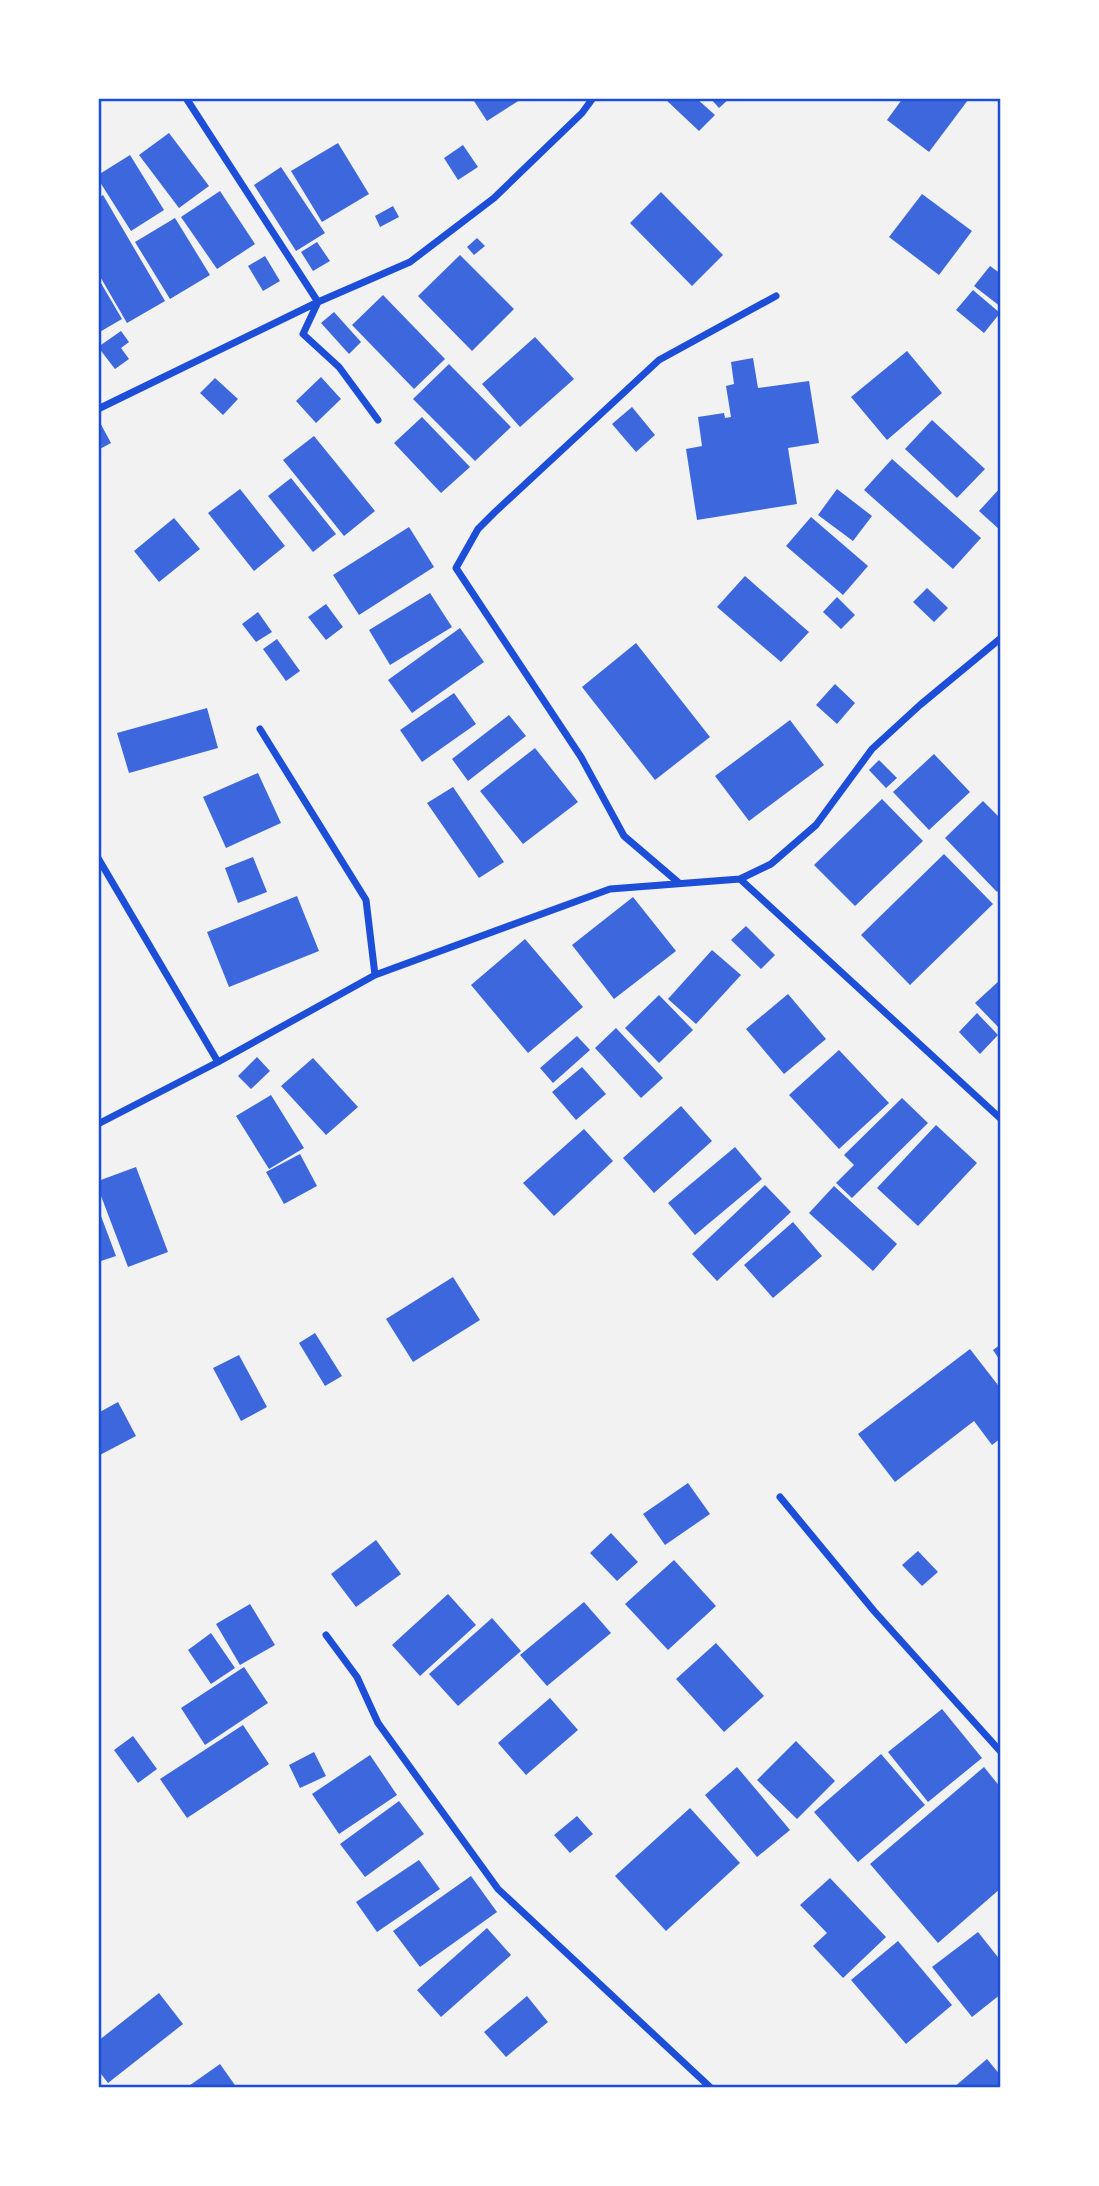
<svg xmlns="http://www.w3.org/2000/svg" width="1099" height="2186" font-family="'Asap Condensed',sans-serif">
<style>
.building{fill:#3d67dc}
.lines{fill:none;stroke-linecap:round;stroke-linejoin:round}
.minor{stroke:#1d4ed8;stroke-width:7}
.neatline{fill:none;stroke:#1d4ed8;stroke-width:2.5}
</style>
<rect width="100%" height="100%" fill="#f2f2f2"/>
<path class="building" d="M 472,98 L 523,98 L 487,121 Z
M 664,98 L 696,98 L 715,115 L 699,131 Z
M 710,98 L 730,98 L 719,108 Z
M 903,98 L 966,98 L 968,100 L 929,152 L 887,120 Z
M 169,133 L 209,186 L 179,208 L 139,155 Z
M 338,143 L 369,194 L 322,222 L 291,171 Z
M 463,145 L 478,167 L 458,180 L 444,158 Z
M 130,155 L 164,210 L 131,231 L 98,179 L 98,175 Z
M 281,167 L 325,233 L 296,251 L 254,185 Z
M 220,191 L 255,244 L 217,269 L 181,217 Z
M 661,192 L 723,255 L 692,286 L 630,223 Z
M 922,194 L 972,231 L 939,275 L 889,237 Z
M 103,195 L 165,301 L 127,323 L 98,273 L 98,198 Z
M 393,206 L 399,217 L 380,227 L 375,216 Z
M 175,218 L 210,275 L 170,299 L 135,242 Z
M 477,238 L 485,246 L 474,255 L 467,247 Z
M 317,242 L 330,261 L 313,271 L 301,252 Z
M 460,255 L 514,309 L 472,351 L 418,296 Z
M 265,256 L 280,281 L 263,291 L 248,266 Z
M 990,266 L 1001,274 L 1001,307 L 974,286 Z
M 98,278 L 122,319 L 98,333 Z
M 973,290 L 1000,313 L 984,333 L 956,310 Z
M 383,295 L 445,359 L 414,389 L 352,325 Z
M 334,312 L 361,342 L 349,354 L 321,323 Z
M 121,331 L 129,342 L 121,348 L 129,359 L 115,369 L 98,347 Z
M 535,337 L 574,379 L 520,427 L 482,384 Z
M 907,351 L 942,393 L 887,440 L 851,397 Z
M 753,358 L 758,388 L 809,381 L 819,443 L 788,448 L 797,504 L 697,520 L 686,449 L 702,446 L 698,417 L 724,413 L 725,418 L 731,417 L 726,386 L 734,384 L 731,362 Z
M 449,364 L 511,427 L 475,461 L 413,399 Z
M 321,377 L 341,399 L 316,423 L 296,401 Z
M 215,378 L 238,399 L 223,415 L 200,393 Z
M 632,407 L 655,435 L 636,452 L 612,424 Z
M 422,417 L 470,467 L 441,493 L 394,443 Z
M 98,419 L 111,443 L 98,450 Z
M 932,420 L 985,469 L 957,498 L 905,449 Z
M 314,436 L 375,511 L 344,536 L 283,460 Z
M 892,459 L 981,538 L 953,569 L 864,490 Z
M 291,478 L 336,534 L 313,552 L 268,496 Z
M 1001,487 L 1001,531 L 979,511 Z
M 240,489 L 285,546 L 254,571 L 208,513 Z
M 837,489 L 872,516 L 853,541 L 818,515 Z
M 811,517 L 868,566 L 843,595 L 786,546 Z
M 174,518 L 200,549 L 159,582 L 134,551 Z
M 409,527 L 434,567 L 359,615 L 333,575 Z
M 745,576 L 809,632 L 781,662 L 717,607 Z
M 927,588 L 948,608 L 934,622 L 913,602 Z
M 430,593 L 452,627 L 390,665 L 369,630 Z
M 837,597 L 855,615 L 841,629 L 823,612 Z
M 326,604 L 343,627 L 326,640 L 308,617 Z
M 258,612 L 272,632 L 256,642 L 242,624 Z
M 460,628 L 484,662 L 412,713 L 388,680 Z
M 277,639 L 300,671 L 286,681 L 263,649 Z
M 636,643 L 710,737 L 655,780 L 582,687 Z
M 835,684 L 855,703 L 837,724 L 816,705 Z
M 454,693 L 476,724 L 422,762 L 400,730 Z
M 207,708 L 218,748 L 129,773 L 117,733 Z
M 509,715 L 526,736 L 468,781 L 452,759 Z
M 790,720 L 824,765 L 749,821 L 715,776 Z
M 535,748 L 578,802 L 523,844 L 480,791 Z
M 934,754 L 970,792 L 929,830 L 893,792 Z
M 879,760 L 897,778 L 886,788 L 869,770 Z
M 258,773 L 281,823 L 226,848 L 203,797 Z
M 453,787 L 504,862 L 479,878 L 427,803 Z
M 882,799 L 923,841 L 855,906 L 814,865 Z
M 983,801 L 1001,819 L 1001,888 L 997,892 L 945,838 Z
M 944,854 L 993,904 L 910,985 L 861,935 Z
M 253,857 L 267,892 L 238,903 L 225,868 Z
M 297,896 L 319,951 L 229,987 L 207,932 Z
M 633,897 L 676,951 L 614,999 L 572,945 Z
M 746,926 L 775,955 L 761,969 L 731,940 Z
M 525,939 L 583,1007 L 528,1053 L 471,985 Z
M 712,950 L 741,975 L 696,1024 L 668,999 Z
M 1001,979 L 1001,1030 L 975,1003 Z
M 788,994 L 826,1039 L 784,1074 L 746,1029 Z
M 659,995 L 693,1030 L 659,1063 L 625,1028 Z
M 977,1013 L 998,1035 L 980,1054 L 959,1032 Z
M 616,1028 L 663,1078 L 641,1098 L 595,1048 Z
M 577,1036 L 590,1050 L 553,1083 L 540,1068 Z
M 839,1050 L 889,1103 L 839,1149 L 789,1095 Z
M 257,1057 L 270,1071 L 251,1089 L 238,1076 Z
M 313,1058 L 358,1107 L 326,1135 L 281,1086 Z
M 582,1067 L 606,1094 L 576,1120 L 552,1092 Z
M 271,1095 L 304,1148 L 269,1169 L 236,1116 Z
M 902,1098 L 928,1123 L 852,1198 L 836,1183 L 854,1165 L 844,1155 Z
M 681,1106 L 712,1141 L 654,1193 L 623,1158 Z
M 936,1125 L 977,1163 L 918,1226 L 877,1188 Z
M 584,1129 L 613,1161 L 554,1216 L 523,1183 Z
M 735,1147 L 762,1179 L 695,1235 L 668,1203 Z
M 300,1154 L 317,1186 L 284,1204 L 266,1172 Z
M 136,1167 L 168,1252 L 128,1267 L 98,1188 L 98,1181 Z
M 765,1185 L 791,1212 L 717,1281 L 692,1254 Z
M 834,1186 L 897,1244 L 873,1271 L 809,1213 Z
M 98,1208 L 116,1256 L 98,1262 Z
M 793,1222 L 822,1256 L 773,1298 L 744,1265 Z
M 453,1277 L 480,1320 L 413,1362 L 386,1319 Z
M 315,1333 L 342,1376 L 325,1386 L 299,1343 Z
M 1001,1344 L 1001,1362 L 993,1350 Z
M 970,1349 L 1001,1389 L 1001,1438 L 992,1445 L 974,1421 L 895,1482 L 858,1434 Z
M 239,1355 L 267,1407 L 241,1421 L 213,1368 Z
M 118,1402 L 136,1436 L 98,1456 L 98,1413 Z
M 688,1483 L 710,1514 L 665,1545 L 643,1514 Z
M 611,1533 L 638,1562 L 617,1581 L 590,1553 Z
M 376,1540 L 401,1574 L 356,1607 L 331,1574 Z
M 918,1551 L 938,1572 L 922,1586 L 902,1565 Z
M 674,1560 L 716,1606 L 668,1650 L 625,1604 Z
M 448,1594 L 476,1625 L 420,1676 L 392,1645 Z
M 584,1602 L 611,1633 L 547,1686 L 520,1655 Z
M 250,1604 L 275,1645 L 240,1665 L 216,1624 Z
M 492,1618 L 521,1651 L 458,1706 L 429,1674 Z
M 211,1633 L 235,1668 L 211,1684 L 188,1650 Z
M 716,1643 L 764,1696 L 724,1732 L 676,1679 Z
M 244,1667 L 268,1703 L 205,1745 L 181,1708 Z
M 550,1698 L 578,1730 L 526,1775 L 498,1743 Z
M 942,1709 L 982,1758 L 928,1802 L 888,1752 Z
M 243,1725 L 269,1764 L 187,1818 L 160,1779 Z
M 133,1736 L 157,1769 L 138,1783 L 114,1750 Z
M 796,1741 L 835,1781 L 797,1819 L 757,1780 Z
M 314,1752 L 326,1776 L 300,1788 L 289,1765 Z
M 881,1754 L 925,1805 L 858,1862 L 814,1812 Z
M 370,1755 L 397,1795 L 339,1834 L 312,1794 Z
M 737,1767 L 790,1830 L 757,1857 L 705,1795 Z
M 984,1767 L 1001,1788 L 1001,1888 L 938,1943 L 870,1864 Z
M 399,1801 L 424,1834 L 365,1877 L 340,1844 Z
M 690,1808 L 740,1863 L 666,1931 L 615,1876 Z
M 577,1816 L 593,1834 L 570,1853 L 554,1835 Z
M 419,1860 L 440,1889 L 377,1932 L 356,1902 Z
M 471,1876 L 497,1912 L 420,1967 L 393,1931 Z
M 830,1878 L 886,1937 L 843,1978 L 813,1946 L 827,1933 L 800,1905 Z
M 487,1928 L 511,1955 L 441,2017 L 417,1990 Z
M 978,1932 L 1001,1961 L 1001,1994 L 972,2017 L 932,1967 Z
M 898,1941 L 952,2005 L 906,2044 L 851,1980 Z
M 159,1993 L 183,2024 L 108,2083 L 98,2070 L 98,2041 Z
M 527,1996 L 548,2022 L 506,2057 L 484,2032 Z
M 987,2059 L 1001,2076 L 1001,2088 L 953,2088 Z
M 220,2064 L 237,2088 L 186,2088 Z"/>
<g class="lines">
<path class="minor" d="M 186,98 L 318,302 L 303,334 L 339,367 L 378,420
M 98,409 L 318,302 L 410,262 L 494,198 L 582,113 L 593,98
M 260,729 L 366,900 L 375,975
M 98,858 L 218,1062
M 740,879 L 1001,1119
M 679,883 L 624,836 L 581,757 L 456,568 L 478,529 L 495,512 L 659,360 L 776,296
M 98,1124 L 218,1062 L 375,975 L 610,889 L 740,879 L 771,864 L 816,825 L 872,749 L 920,705 L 1001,638
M 780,1497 L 874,1611 L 1001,1752
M 326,1635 L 357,1677 L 378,1723 L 498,1889 L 711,2088"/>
</g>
<rect width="1099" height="2186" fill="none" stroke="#ffffff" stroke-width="200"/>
<rect x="100" y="100" width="899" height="1986" class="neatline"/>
</svg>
